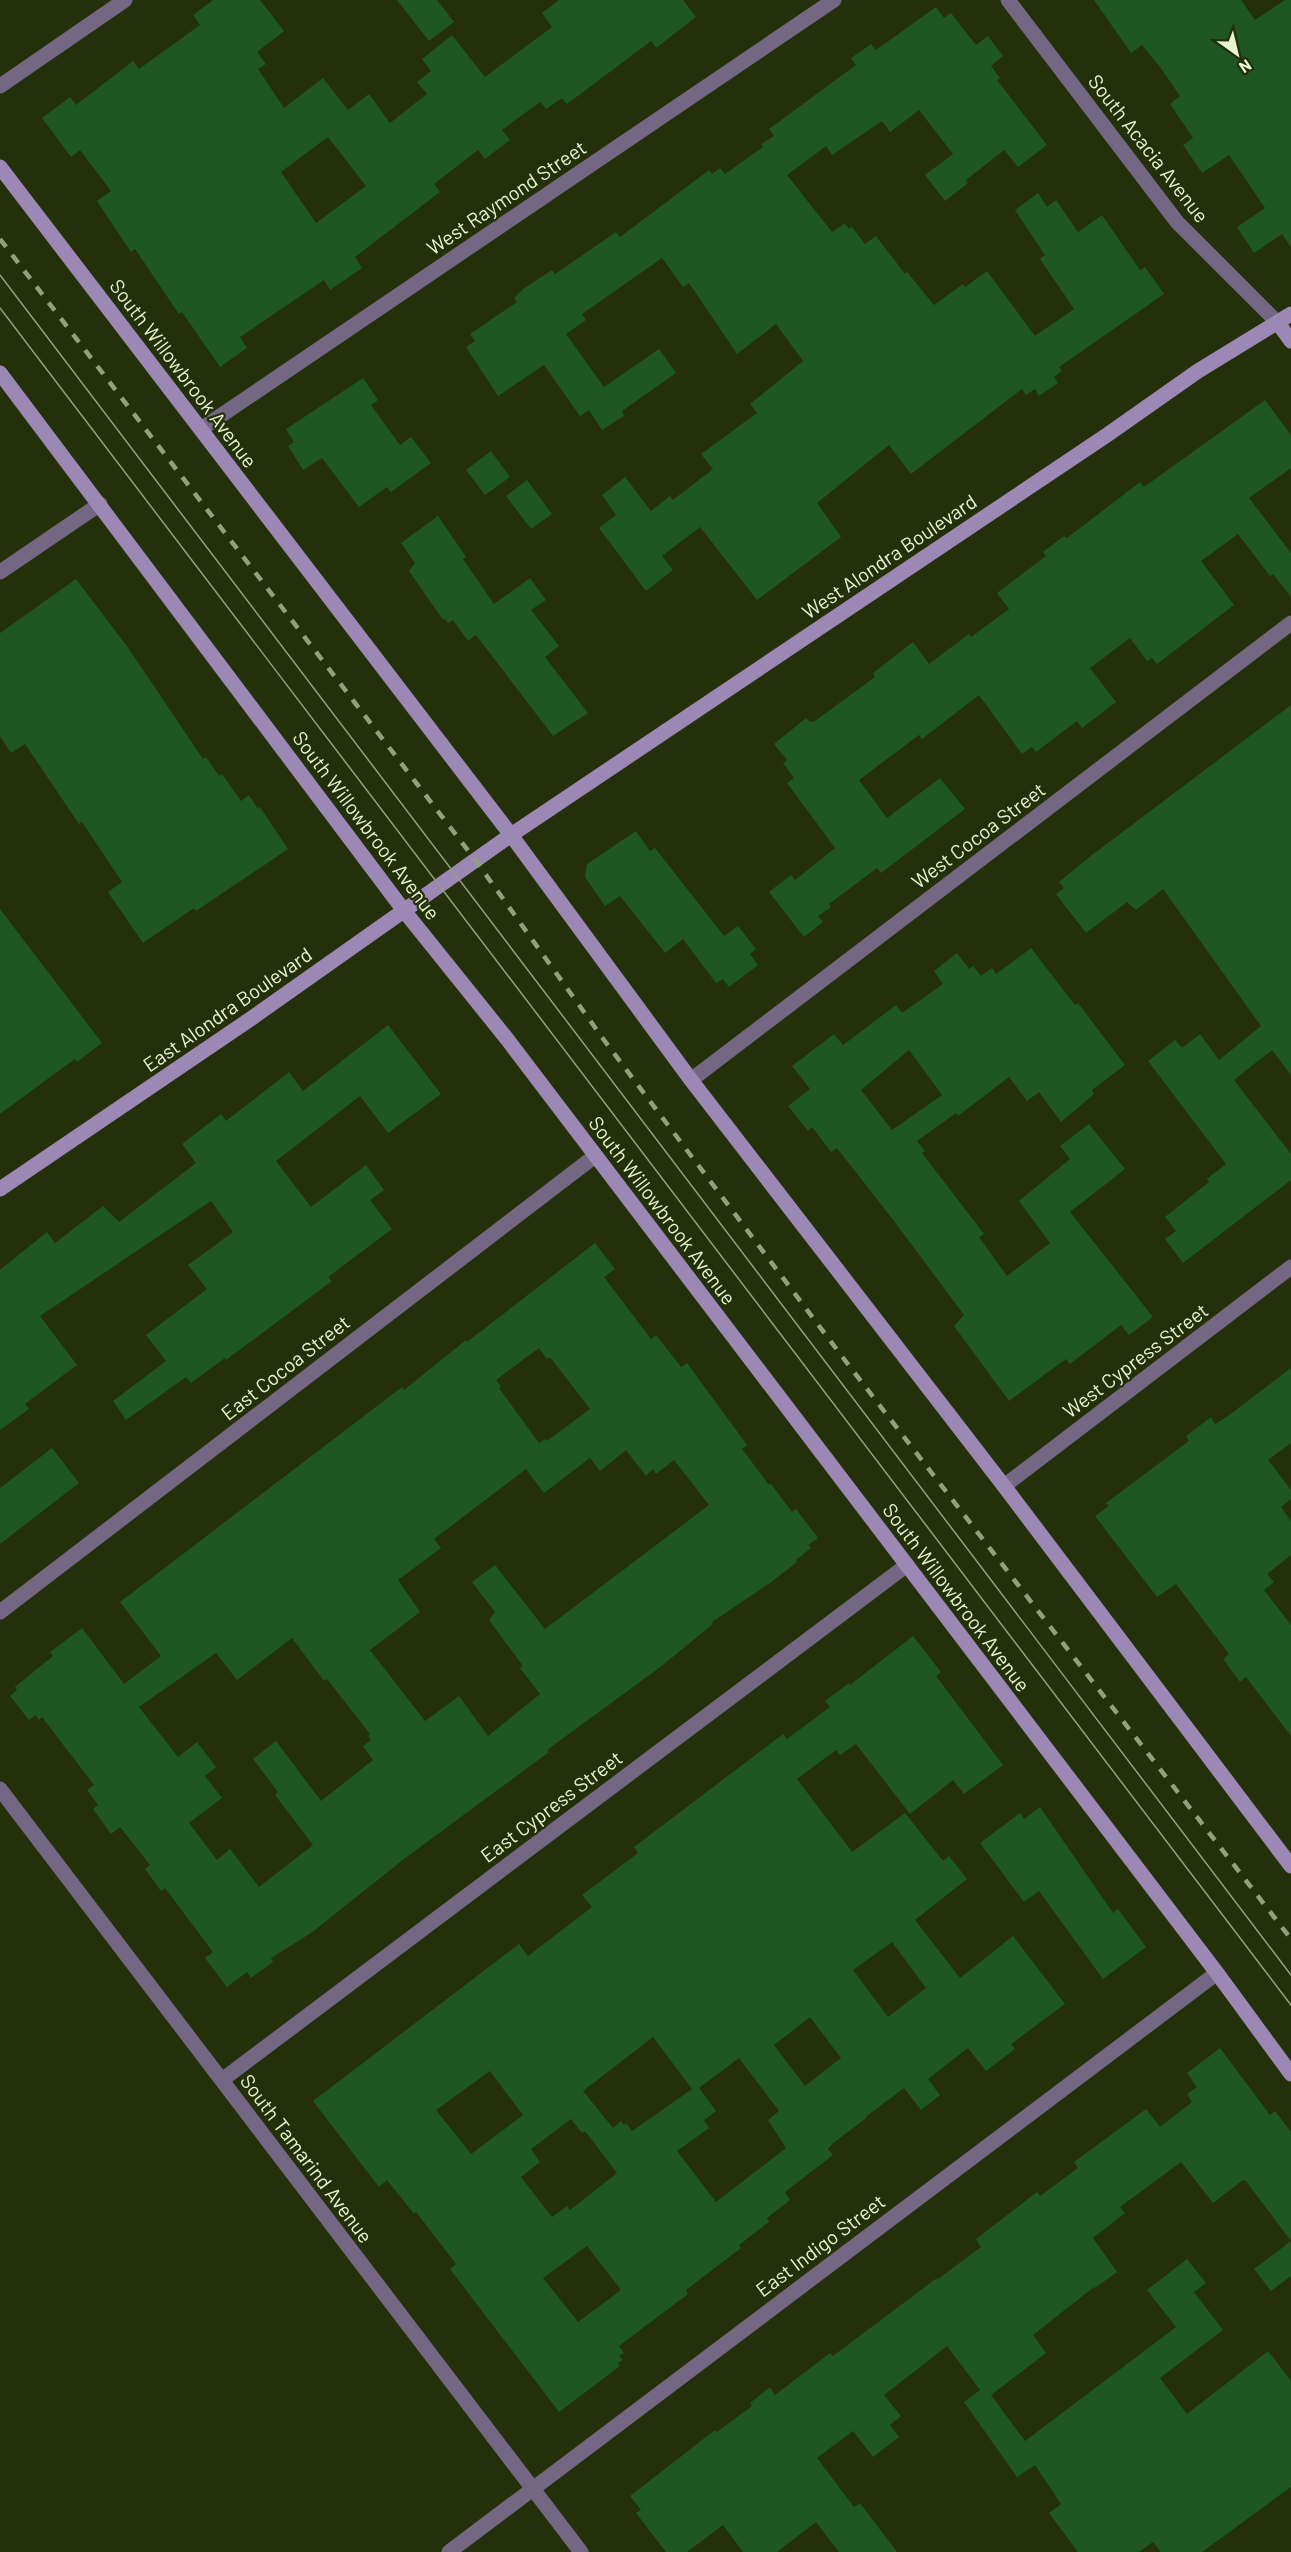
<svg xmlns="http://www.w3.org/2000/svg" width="1291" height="2552" font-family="Barlow,sans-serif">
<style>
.building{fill:#1e5724;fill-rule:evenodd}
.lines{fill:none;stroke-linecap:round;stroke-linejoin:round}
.street{stroke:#736783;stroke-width:15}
.secondary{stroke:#9c88b5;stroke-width:15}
.tram{stroke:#93a17b;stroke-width:1.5}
.rail{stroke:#93a17b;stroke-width:4.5;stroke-dasharray:10 10;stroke-linecap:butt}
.labels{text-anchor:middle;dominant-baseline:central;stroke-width:4.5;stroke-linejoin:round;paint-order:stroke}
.street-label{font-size:20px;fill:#e7f6d1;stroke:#24300a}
</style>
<rect width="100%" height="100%" fill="#24300a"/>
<path class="building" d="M 213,0 L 260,0 L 284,31 L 257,52 L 266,64 L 258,69 L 284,108 L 323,78 L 348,110 L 369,94 L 390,123 L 427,94 L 417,82 L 431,71 L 422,59 L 452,35 L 485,77 L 552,27 L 542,13 L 559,0 L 683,0 L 696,17 L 656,48 L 651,41 L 567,104 L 562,98 L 546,109 L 540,102 L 502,130 L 510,140 L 485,159 L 478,150 L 434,184 L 440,192 L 355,257 L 362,268 L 330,290 L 324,280 L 240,337 L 247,348 L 220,367 L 182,312 L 179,314 L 135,249 L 131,252 L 97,201 L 111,191 L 80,150 L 71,157 L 42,118 L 70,97 L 76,105 L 133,61 L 139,69 L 200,25 L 193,15 ZM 328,137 L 366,186 L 316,223 L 281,172 Z
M 397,0 L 437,0 L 454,22 L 429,41 Z
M 1094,0 L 1241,0 L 1255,20 L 1285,0 L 1291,0 L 1291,247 L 1282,234 L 1254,253 L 1237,227 L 1265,208 L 1229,155 L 1202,173 L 1183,145 L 1193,138 L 1170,104 L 1180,96 L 1160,67 L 1142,45 L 1131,53 Z
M 936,7 L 944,18 L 951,13 L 976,45 L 988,36 L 1003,56 L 991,66 L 1000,78 L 997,80 L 1047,145 L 1018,167 L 1004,150 L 966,180 L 968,183 L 945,201 L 925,175 L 953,154 L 919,110 L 890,132 L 882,121 L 832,155 L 826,146 L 787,175 L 832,232 L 845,223 L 849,229 L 852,227 L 865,244 L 876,236 L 905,274 L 907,272 L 934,305 L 963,284 L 965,287 L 987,271 L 1035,336 L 1074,309 L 1040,259 L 1045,255 L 1015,210 L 1038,193 L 1047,207 L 1056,200 L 1078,232 L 1102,215 L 1140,270 L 1145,267 L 1164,294 L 1059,367 L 1062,371 L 1054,377 L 1058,383 L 1039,396 L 1035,389 L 1026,395 L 1022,389 L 911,474 L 889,445 L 817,503 L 841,537 L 757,600 L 700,527 L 662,556 L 673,570 L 646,591 L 599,528 L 616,515 L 602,495 L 625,477 L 651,511 L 670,496 L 673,500 L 713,469 L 701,454 L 757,413 L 750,404 L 803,361 L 776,324 L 737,354 L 689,283 L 683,287 L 662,258 L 582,314 L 586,320 L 566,334 L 604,387 L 659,349 L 676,373 L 622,411 L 624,416 L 602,430 L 589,410 L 580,416 L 544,365 L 498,396 L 466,347 L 475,341 L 470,334 L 517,302 L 514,298 L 523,289 L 552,270 L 555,274 L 616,232 L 620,237 L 709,170 L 712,174 L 720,168 L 725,174 L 763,147 L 761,144 L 774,136 L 769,129 L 856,65 L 851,58 L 871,44 L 876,50 Z
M 363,378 L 378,400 L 371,405 L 400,445 L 411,437 L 431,463 L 391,492 L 387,487 L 359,507 L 322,458 L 303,470 L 288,446 L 294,442 L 286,429 Z
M 1265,400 L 1291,435 L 1291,468 L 1249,498 L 1291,553 L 1291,597 L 1273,574 L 1270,576 L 1238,534 L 1201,561 L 1234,605 L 1157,664 L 1152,658 L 1147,661 L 1130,638 L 1090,668 L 1116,702 L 1082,728 L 1077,721 L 1036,752 L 1032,747 L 1022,754 L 979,695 L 922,739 L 919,735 L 859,780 L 887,818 L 940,778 L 965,809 L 881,873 L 877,868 L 829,904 L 831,907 L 818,916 L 823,922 L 804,937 L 769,892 L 791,875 L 795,880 L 835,848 L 787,783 L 794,778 L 783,763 L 787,760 L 774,744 L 806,718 L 810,722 L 815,721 L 875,677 L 873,673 L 913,642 L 929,664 L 969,634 L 971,637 L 1009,609 L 997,593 L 1046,556 L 1043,552 L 1064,536 L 1067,538 L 1140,482 L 1144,487 Z
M 491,451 L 510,477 L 485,495 L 466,470 Z
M 527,480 L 552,514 L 531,529 L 506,496 Z
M 438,516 L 466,557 L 463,559 L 494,604 L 530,578 L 546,600 L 531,610 L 559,646 L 545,657 L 588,713 L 553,736 L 476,635 L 468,641 L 453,620 L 448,623 L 445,619 L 443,620 L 409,571 L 415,563 L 401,543 Z
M 76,579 L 129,649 L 203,759 L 206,757 L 219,776 L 222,774 L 241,801 L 249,795 L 258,809 L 260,807 L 288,849 L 196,911 L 194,908 L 143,943 L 108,892 L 122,882 L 82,822 L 79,824 L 25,744 L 11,753 L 0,736 L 0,633 Z
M 1291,705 L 1291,1075 L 1272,1050 L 1234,1080 L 1291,1154 L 1291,1180 L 1183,1263 L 1165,1239 L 1176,1231 L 1165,1217 L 1209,1182 L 1207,1179 L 1226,1164 L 1148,1061 L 1175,1040 L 1182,1048 L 1200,1034 L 1219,1060 L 1261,1026 L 1163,889 L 1136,910 L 1127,902 L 1086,933 L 1056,894 L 1064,888 L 1059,882 L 1092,855 Z
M 636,831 L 650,851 L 655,848 L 724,936 L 738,926 L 756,949 L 750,954 L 758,965 L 729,987 L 723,979 L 716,983 L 683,939 L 665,953 L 620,896 L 605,906 L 585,877 L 587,864 Z
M 0,909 L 102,1043 L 77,1062 L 75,1059 L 57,1072 L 0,1114 Z
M 1031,948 L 1075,1005 L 1078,1003 L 1125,1065 L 1092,1090 L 1094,1094 L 1061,1122 L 1039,1092 L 1027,1101 L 1009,1077 L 958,1116 L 956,1113 L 917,1141 L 925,1151 L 922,1153 L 984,1234 L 979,1237 L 1007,1276 L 1050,1243 L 1019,1201 L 1070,1159 L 1060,1146 L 1089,1124 L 1125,1169 L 1070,1212 L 1153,1317 L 1129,1335 L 1121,1325 L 1070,1364 L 1066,1359 L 1009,1401 L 954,1326 L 964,1315 L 897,1225 L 837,1148 L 831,1152 L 812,1127 L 808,1131 L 788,1106 L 810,1089 L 792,1066 L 834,1034 L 843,1045 L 896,1005 L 902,1013 L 943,984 L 934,971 L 957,953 L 969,969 L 973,966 L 981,976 L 992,968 L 996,974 ZM 909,1050 L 942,1095 L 892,1130 L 861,1090 Z
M 388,1025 L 441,1094 L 388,1133 L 360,1096 L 276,1161 L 311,1207 L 366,1165 L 384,1190 L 370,1200 L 392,1229 L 328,1277 L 332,1281 L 226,1360 L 225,1358 L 191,1383 L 186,1377 L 126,1420 L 113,1401 L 166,1361 L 146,1335 L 207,1289 L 188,1265 L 233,1232 L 211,1201 L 40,1316 L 77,1365 L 25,1404 L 29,1409 L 0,1430 L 0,1270 L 47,1232 L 55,1243 L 103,1206 L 119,1222 L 196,1163 L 182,1144 L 221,1114 L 226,1121 L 289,1072 L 303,1091 Z
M 595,1243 L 615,1269 L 604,1277 L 651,1339 L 656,1335 L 681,1367 L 687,1363 L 747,1445 L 742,1449 L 769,1485 L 771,1484 L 792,1512 L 796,1509 L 818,1538 L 808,1545 L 811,1548 L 796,1560 L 797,1562 L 770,1583 L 712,1622 L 713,1624 L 659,1668 L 547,1750 L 549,1752 L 404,1859 L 311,1933 L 271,1958 L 273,1962 L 251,1978 L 247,1972 L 227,1987 L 205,1958 L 213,1952 L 165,1888 L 161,1891 L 145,1869 L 150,1865 L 120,1827 L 111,1834 L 93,1809 L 98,1805 L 87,1790 L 94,1785 L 42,1717 L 39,1720 L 36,1715 L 29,1720 L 10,1696 L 17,1690 L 15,1687 L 53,1656 L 50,1652 L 82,1628 L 124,1684 L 161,1656 L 120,1602 L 402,1387 L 404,1390 L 466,1340 L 467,1342 ZM 539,1348 L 547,1359 L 550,1357 L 590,1409 L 547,1441 L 545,1439 L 539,1443 L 499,1388 L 501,1386 L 496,1380 ZM 626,1450 L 646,1476 L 653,1469 L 656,1474 L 674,1460 L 709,1505 L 545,1629 L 495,1565 L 472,1582 L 495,1612 L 489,1620 L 523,1666 L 520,1668 L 540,1694 L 488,1736 L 459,1696 L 425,1721 L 370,1650 L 420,1612 L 398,1580 L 441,1548 L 434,1539 L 526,1469 L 544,1493 L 590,1458 L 600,1471 ZM 292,1638 L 324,1681 L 327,1679 L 370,1734 L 368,1736 L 371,1740 L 363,1746 L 373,1760 L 321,1801 L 276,1741 L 253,1759 L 278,1792 L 275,1795 L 313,1845 L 259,1887 L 230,1849 L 217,1860 L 189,1823 L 222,1798 L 205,1776 L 216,1767 L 197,1742 L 178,1757 L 139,1707 L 216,1653 L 237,1680 Z
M 1291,1368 L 1291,1443 L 1268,1460 L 1291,1490 L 1291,1499 L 1281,1507 L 1291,1521 L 1291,1555 L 1267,1574 L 1274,1582 L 1264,1590 L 1291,1625 L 1291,1736 L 1246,1677 L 1240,1682 L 1223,1659 L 1229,1654 L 1176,1584 L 1157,1597 L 1095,1516 L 1109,1506 L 1106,1503 L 1189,1441 L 1186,1436 L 1211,1417 L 1215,1424 L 1228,1416 Z
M 52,1448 L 79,1483 L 0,1544 L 0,1488 Z
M 913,1636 L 941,1672 L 936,1676 L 1003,1765 L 964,1794 L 953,1780 L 910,1814 L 856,1744 L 840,1755 L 836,1750 L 797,1779 L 852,1852 L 905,1813 L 943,1861 L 949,1856 L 967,1879 L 915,1920 L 960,1978 L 1013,1936 L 1065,2004 L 1011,2044 L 1015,2049 L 986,2071 L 968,2048 L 928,2079 L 940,2095 L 921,2110 L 904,2088 L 867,2116 L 865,2119 L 832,2144 L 828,2149 L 833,2155 L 785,2192 L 790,2200 L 767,2218 L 769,2222 L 739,2245 L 741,2248 L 686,2290 L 688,2294 L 619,2346 L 624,2353 L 619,2356 L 623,2360 L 618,2363 L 620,2366 L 559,2412 L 450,2269 L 456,2264 L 416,2212 L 414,2214 L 387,2180 L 379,2187 L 313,2101 L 519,1944 L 528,1956 L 592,1907 L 582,1895 L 638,1853 L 634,1847 L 783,1734 L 787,1739 L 830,1707 L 825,1701 L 849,1683 L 850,1685 ZM 892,1942 L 926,1988 L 888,2017 L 853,1970 ZM 810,2017 L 841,2058 L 805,2086 L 774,2045 ZM 653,2037 L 692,2089 L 632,2131 L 626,2123 L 624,2125 L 621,2121 L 613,2128 L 583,2091 ZM 739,2058 L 779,2111 L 768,2120 L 786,2148 L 716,2202 L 677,2151 L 709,2128 L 704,2120 L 716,2111 L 699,2088 ZM 490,2071 L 523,2115 L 471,2154 L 436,2110 ZM 571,2119 L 582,2133 L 585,2131 L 617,2173 L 570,2210 L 567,2206 L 552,2217 L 521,2177 L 540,2162 L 531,2149 ZM 587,2246 L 621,2290 L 578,2322 L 543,2278 Z
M 1040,1807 L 1113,1913 L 1118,1909 L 1146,1947 L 1103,1979 L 1039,1891 L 1024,1902 L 980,1843 L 1020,1813 L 1024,1819 Z
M 1220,2048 L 1270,2115 L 1275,2111 L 1291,2132 L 1291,2276 L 1271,2291 L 1254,2269 L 1291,2241 L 1246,2181 L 1243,2180 L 1213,2203 L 1181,2162 L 1120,2207 L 1125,2213 L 1093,2238 L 1117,2272 L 1095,2288 L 1094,2287 L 1033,2335 L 1046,2353 L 991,2395 L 1025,2441 L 1176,2327 L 1147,2290 L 1187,2259 L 1206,2283 L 1194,2292 L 1223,2330 L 1160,2378 L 1187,2414 L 1268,2351 L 1291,2381 L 1291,2487 L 1202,2552 L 1161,2552 L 1153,2542 L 1139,2552 L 1078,2552 L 1049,2513 L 1061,2504 L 1035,2465 L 1017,2477 L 964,2402 L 980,2390 L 947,2346 L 884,2395 L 901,2416 L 890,2425 L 899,2437 L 873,2457 L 853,2431 L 817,2458 L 854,2507 L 860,2503 L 897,2552 L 839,2552 L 816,2522 L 777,2552 L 743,2552 L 723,2525 L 687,2552 L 666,2552 L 636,2513 L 641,2510 L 630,2496 L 715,2430 L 717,2432 L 752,2406 L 750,2403 L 770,2387 L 775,2395 L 830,2353 L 833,2356 L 937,2278 L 938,2279 L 981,2247 L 976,2239 L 1037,2192 L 1040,2196 L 1078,2168 L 1074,2162 L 1146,2109 L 1160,2127 L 1192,2102 L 1187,2094 L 1197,2087 L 1187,2073 Z"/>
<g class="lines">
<path class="street" d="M 1008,0 L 1177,222 L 1278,323
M 0,86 L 125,0
M 201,429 L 834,0
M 0,572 L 100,504
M 691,1080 L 1291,623
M 1004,1486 L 1291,1267
M 0,1612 L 595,1156
M 0,1789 L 581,2552
M 222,2080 L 907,1565
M 449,2552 L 1217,1973"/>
<path class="secondary" d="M 0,167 L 511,835 L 691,1080 L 1004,1486 L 1291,1866
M 1278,323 L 1291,341
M 0,373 L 405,912 L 507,1039 L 1217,1973 L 1291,2074
M 0,1189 L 249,1020 L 511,835 L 1107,435 L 1198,371 L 1291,314"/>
<path class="tram" d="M 0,275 L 1291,1975
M 0,308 L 1291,2005"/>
<path class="rail" d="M 0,239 L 476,861 L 604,1040 L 847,1363 L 1291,1939"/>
</g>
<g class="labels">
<g class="street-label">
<text transform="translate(1149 148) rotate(52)">South Acacia Avenue</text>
<text transform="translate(506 197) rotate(-34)">West Raymond Street</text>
<text transform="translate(184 373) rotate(53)">South Willowbrook Avenue</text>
<text transform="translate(889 556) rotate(-34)">West Alondra Boulevard</text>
<text transform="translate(367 825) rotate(53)">South Willowbrook Avenue</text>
<text transform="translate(978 835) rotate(-37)">West Cocoa Street</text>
<text transform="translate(227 1009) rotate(-35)">East Alondra Boulevard</text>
<text transform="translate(663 1210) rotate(53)">South Willowbrook Avenue</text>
<text transform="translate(1135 1360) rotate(-37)">West Cypress Street</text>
<text transform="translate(285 1367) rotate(-38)">East Cocoa Street</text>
<text transform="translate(957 1597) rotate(53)">South Willowbrook Avenue</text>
<text transform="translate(551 1806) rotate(-37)">East Cypress Street</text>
<text transform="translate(307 2158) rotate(53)">South Tamarind Avenue</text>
<text transform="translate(820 2245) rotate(-37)">East Indigo Street</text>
</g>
</g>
<g transform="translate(1237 54) rotate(146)" stroke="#24300a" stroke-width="4.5" paint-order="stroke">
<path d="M0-4.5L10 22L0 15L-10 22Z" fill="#e7f6d1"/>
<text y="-9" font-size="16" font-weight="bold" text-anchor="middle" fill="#e7f6d1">N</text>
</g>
</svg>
